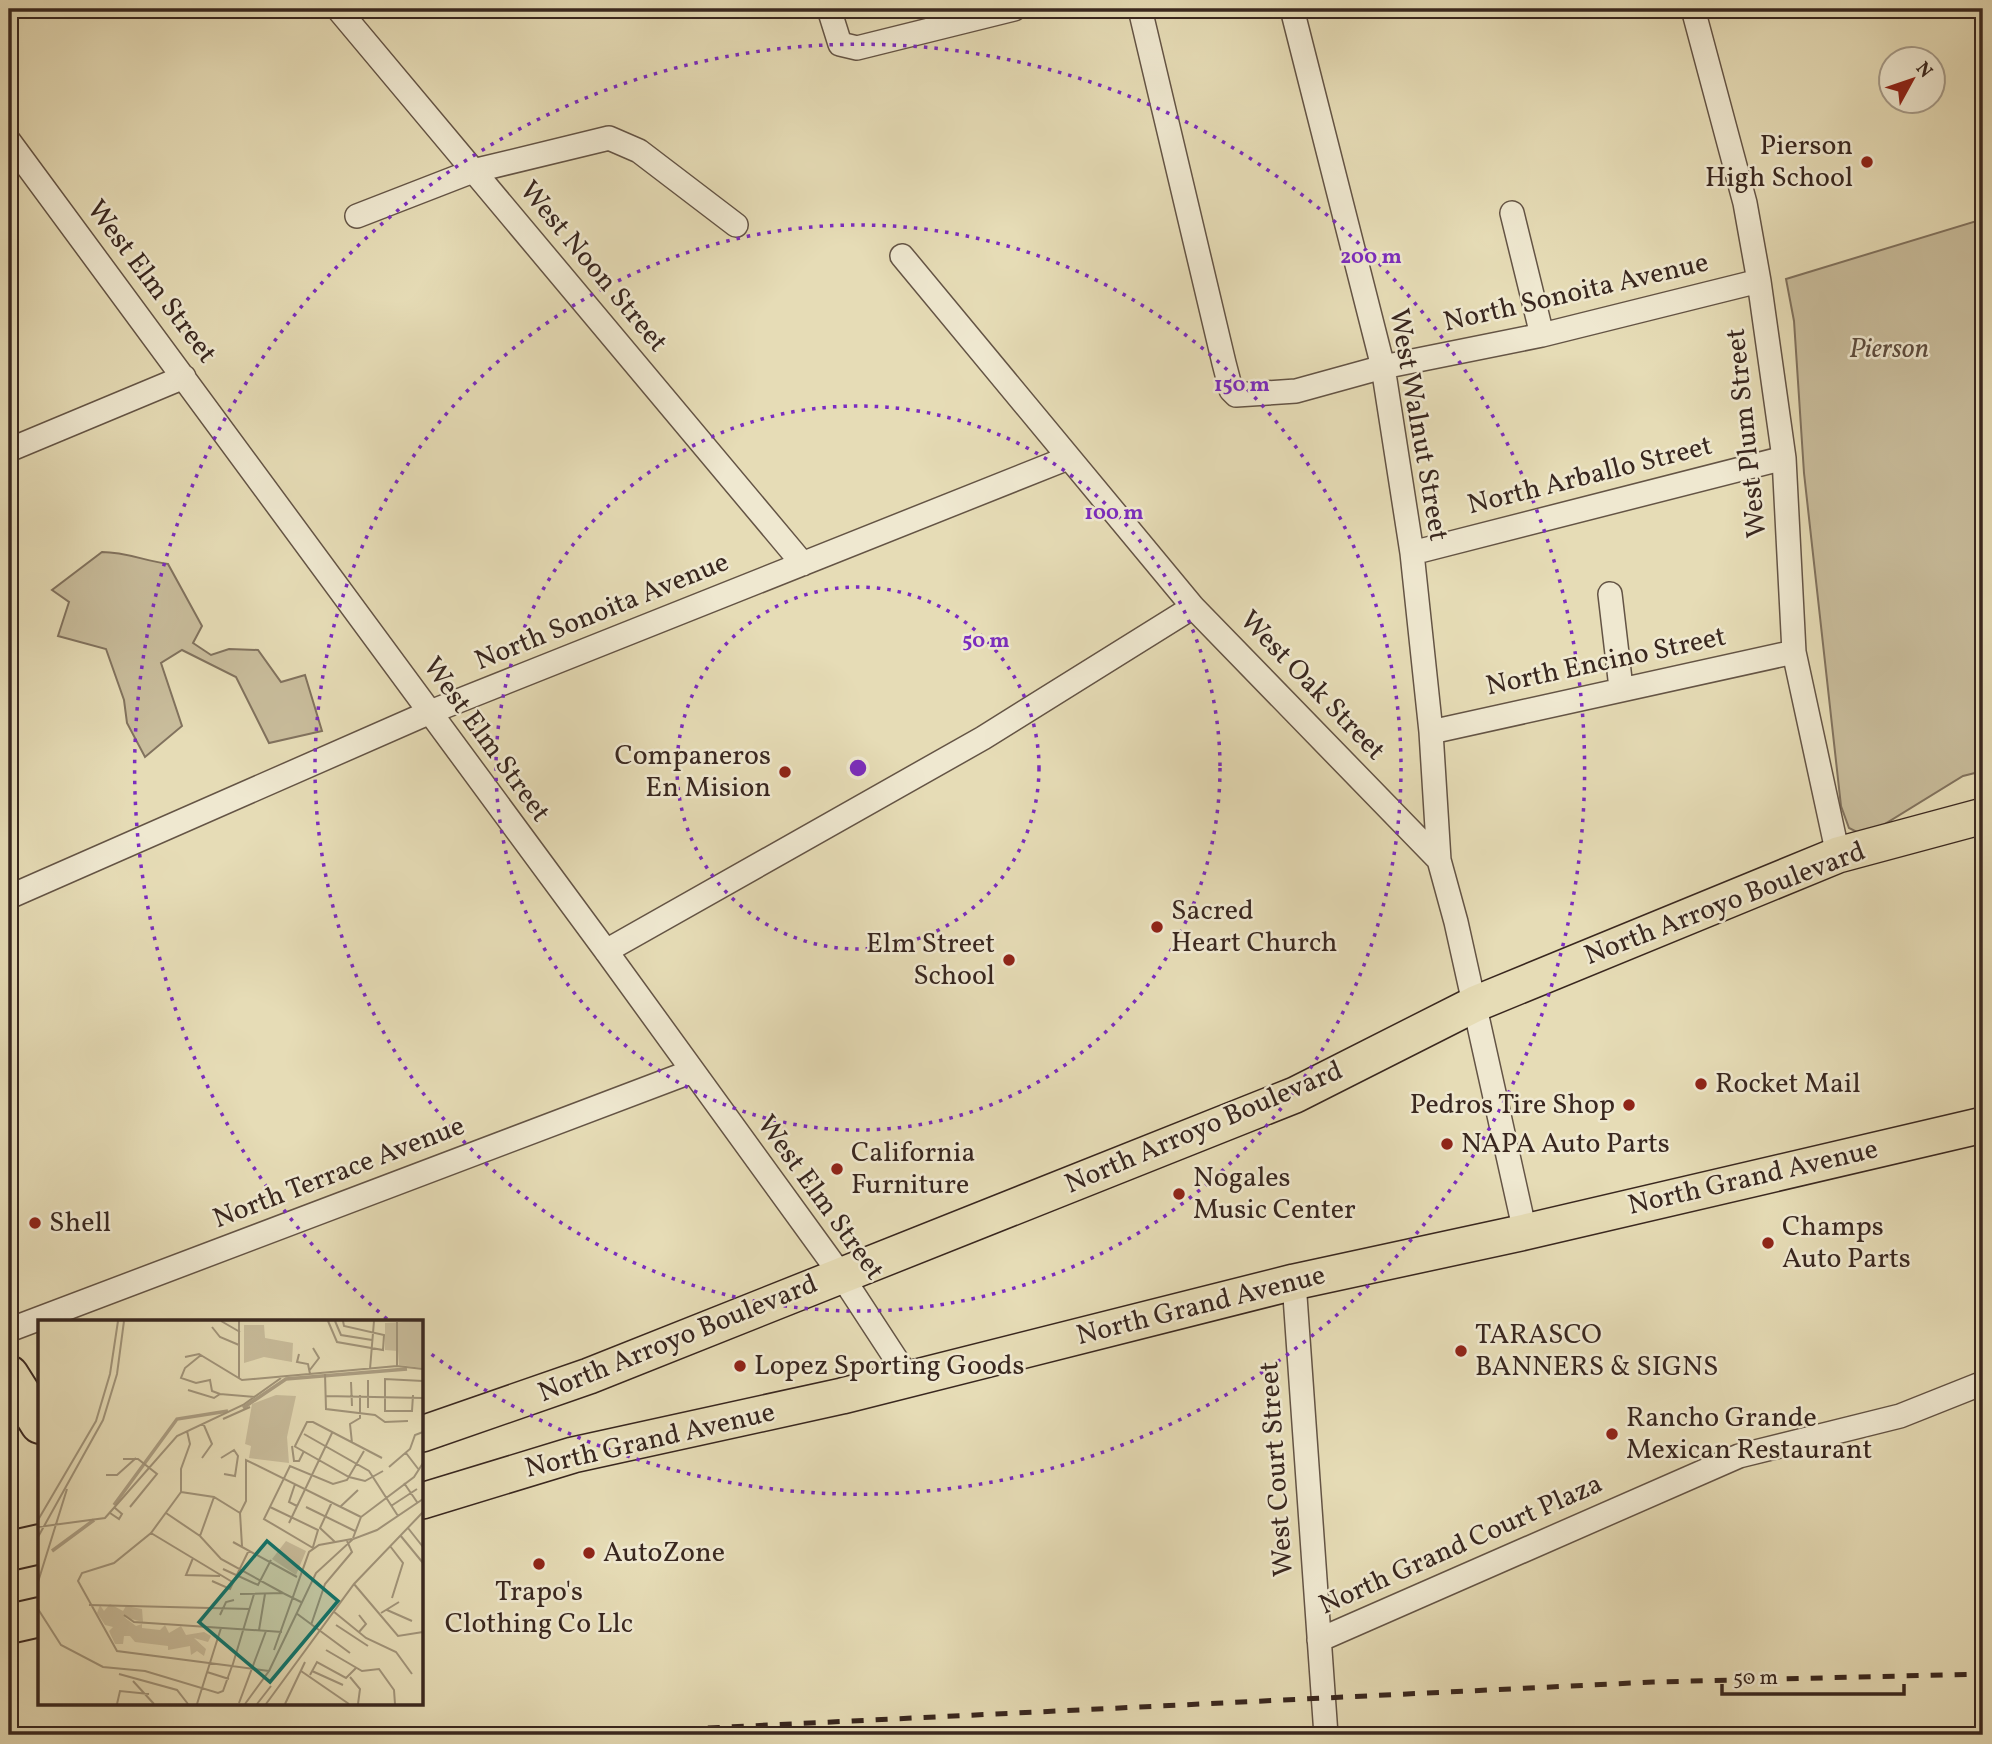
<svg xmlns="http://www.w3.org/2000/svg" width="1992" height="1744" font-family="Vollkorn,serif">
<style>
.green{fill:#c9bd9c;stroke:#81725e;stroke-width:2}
.lines{fill:none;stroke-linecap:round;stroke-linejoin:round}
.street-casing{stroke:#645445;stroke-width:26}
.primary-casing{stroke:#39271f;stroke-width:38}
.highway-casing{stroke:#39271f;stroke-width:42}
.street{stroke:#efe8d0;stroke-width:23}
.primary{stroke:#e6dcb6;stroke-width:35}
.highway{stroke:#e6dcb6;stroke-width:38}
.rail{stroke:#39271f;stroke-width:5;stroke-dasharray:12 12;stroke-linecap:butt}
.ring{fill:none;stroke:#7b2cbf;stroke-width:3.5;stroke-dasharray:3.5 7}
.poi-dot{fill:#8f2418;stroke:#efe8d0;stroke-width:2.5}
.labels{text-anchor:middle;dominant-baseline:central;stroke-width:5;stroke-linejoin:round;paint-order:stroke}
.poi-label{font-size:28px;fill:#39271f;stroke:#efe8d0;text-anchor:start}
.street-label{font-size:28px;fill:#39271f;stroke:#efe8d0}
.park-label{font-size:28px;font-style:italic;fill:#5d4c3e;stroke:#efe8d0}
.inset-river{fill:none;stroke:#ab9e83;stroke-width:3.5}
.inset-road{fill:none;stroke:#a1947a;stroke-width:2}
.view{fill:#0f766e;fill-opacity:0.15;stroke:#0f766e;stroke-width:3.5}
.inset-edge{fill:none;stroke:#39271f;stroke-width:3.5}
.centre{fill:#7b2cbf;stroke:#efe8d0;stroke-width:3.5}
.ring-label{font-size:21px;text-anchor:middle;font-weight:bold;fill:#7b2cbf;stroke:#efe8d0;stroke-width:5;stroke-linejoin:round;paint-order:stroke}
</style>
<rect width="100%" height="100%" fill="#e6dcb6"/>
<filter id="stains"><feTurbulence type="fractalNoise" baseFrequency=".00286" numOctaves="4"/><feColorMatrix values="0 0 0 0 .2 0 0 0 0 .09 0 0 0 0 .02 0 0 0 .5 -.17"/></filter>
<radialGradient id="worn" r=".72"><stop offset=".6" stop-color="#630" stop-opacity="0"/><stop offset="1" stop-color="#630" stop-opacity=".3"/></radialGradient>
<path class="green" d="M 1983,219 L 1983,771 L 1963,776 L 1875,830 L 1861,834 L 1849,828 L 1841,806 L 1804,473 L 1794,321 L 1786,279 Z
M 102,552 C 126,552 145,561 168,564 L 202,626 L 193,643 L 211,655 L 229,649 L 258,650 L 281,682 L 305,675 L 322,731 L 269,743 L 236,677 L 182,650 L 161,663 L 182,726 L 145,757 L 127,723 L 124,700 L 106,649 L 58,636 L 69,602 L 52,590 Z"/>
<g class="lines">
<defs>
<path id="street" d="M 338,9 L 803,564
M 829,9 L 840,44 L 857,48 L 1014,9
M 1140,9 L 1224,363 L 1231,390 L 1236,395 L 1296,391 L 1383,367 L 1542,335 L 1759,281
M 1292,9 L 1383,367 L 1412,553 L 1431,732 L 1439,860
M 1693,9 L 1745,203 L 1759,281 L 1784,458 L 1794,652 L 1838,855
M 9,141 L 606,951 L 841,1275 L 909,1379
M 1512,213 L 1542,335
M 357,216 L 473,171 L 609,138 L 639,151 L 736,225
M 902,256 L 1193,607 L 1439,860 L 1456,922 L 1525,1232
M 9,450 L 184,377
M 1412,553 L 1784,458
M 1610,594 L 1621,688
M 1431,732 L 1794,652
M 9,897 L 428,713 L 1068,458
M 606,951 L 983,738 L 1193,607
M 1294,1282 L 1326,1735
M 9,1330 L 690,1072
M 1319,1640 L 1739,1456 L 1900,1416 L 1983,1383"/>
<path id="primary" d="M 422,1434 L 589,1376 L 1295,1095 L 1475,1004 L 1838,855 L 1983,816
M 422,1501 L 573,1455 L 842,1396 L 1294,1282 L 1525,1232 L 1983,1125"/>
<path id="highway" d="M 9,1375 L 40,1424
M 9,1551 L 40,1544
M 9,1624 L 40,1617"/>
</defs>
<use href="#street" class="street-casing"/>
<use href="#primary" class="primary-casing"/>
<use href="#highway" class="highway-casing"/>
<use href="#street" class="street"/>
<use href="#primary" class="primary"/>
<use href="#highway" class="highway"/>
<path class="rail" d="M 564,1735 L 1653,1682 L 1983,1674"/>
</g>
<g class="ring">
<circle cx="858" cy="768" r="181"/>
<circle cx="858" cy="768" r="362"/>
<circle cx="858" cy="768" r="543"/>
<path d="M387 1319A725 725 0 1 1 427 1351"/>
</g>
<g class="poi-dot">
<circle cx="1867" cy="162" r="7"/>
<circle cx="785" cy="772" r="7"/>
<circle cx="1157" cy="927" r="7"/>
<circle cx="1009" cy="960" r="7"/>
<circle cx="1701" cy="1084" r="7"/>
<circle cx="1629" cy="1105" r="7"/>
<circle cx="1447" cy="1144" r="7"/>
<circle cx="837" cy="1169" r="7"/>
<circle cx="1179" cy="1194" r="7"/>
<circle cx="35" cy="1223" r="7"/>
<circle cx="1768" cy="1243" r="7"/>
<circle cx="1461" cy="1351" r="7"/>
<circle cx="740" cy="1366" r="7"/>
<circle cx="1612" cy="1434" r="7"/>
<circle cx="589" cy="1553" r="7"/>
<circle cx="539" cy="1564" r="7"/>
</g>
<g class="labels">
<g class="poi-label">
<text x="1853" y="146" text-anchor="end">Pierson<tspan x="1853" dy="32">High School</tspan></text>
<text x="771" y="756" text-anchor="end">Companeros<tspan x="771" dy="32">En Mision</tspan></text>
<text x="1171" y="911">Sacred<tspan x="1171" dy="32">Heart Church</tspan></text>
<text x="995" y="944" text-anchor="end">Elm Street<tspan x="995" dy="32">School</tspan></text>
<text x="1715" y="1084">Rocket Mail</text>
<text x="1615" y="1105" text-anchor="end">Pedros Tire Shop</text>
<text x="1461" y="1144">NAPA Auto Parts</text>
<text x="851" y="1153">California<tspan x="851" dy="32">Furniture</tspan></text>
<text x="1193" y="1178">Nogales<tspan x="1193" dy="32">Music Center</tspan></text>
<text x="49" y="1223">Shell</text>
<text x="1782" y="1227">Champs<tspan x="1782" dy="32">Auto Parts</tspan></text>
<text x="1475" y="1335">TARASCO<tspan x="1475" dy="32">BANNERS &amp; SIGNS</tspan></text>
<text x="754" y="1366">Lopez Sporting Goods</text>
<text x="1626" y="1418">Rancho Grande<tspan x="1626" dy="32">Mexican Restaurant</tspan></text>
<text x="603" y="1553">AutoZone</text>
<text x="539" y="1592" text-anchor="middle">Trapo's<tspan x="539" dy="32">Clothing Co Llc</tspan></text>
</g>
<g class="street-label">
<text transform="translate(593 267) rotate(50)">West Noon Street</text>
<text transform="translate(151 282) rotate(53)">West Elm Street</text>
<text transform="translate(1576 293) rotate(-13)">North Sonoita Avenue</text>
<text transform="translate(1418 425) rotate(80)">West Walnut Street</text>
<text transform="translate(1747 433) rotate(-96)">West Plum Street</text>
<text transform="translate(1590 476) rotate(-14)">North Arballo Street</text>
<text transform="translate(602 612) rotate(-22)">North Sonoita Avenue</text>
<text transform="translate(1606 662) rotate(-12)">North Encino Street</text>
<text transform="translate(1312 686) rotate(46)">West Oak Street</text>
<text transform="translate(486 740) rotate(54)">West Elm Street</text>
<text transform="translate(1725 904) rotate(-21)">North Arroyo Boulevard</text>
<text transform="translate(1204 1128) rotate(-23)">North Arroyo Boulevard</text>
<text transform="translate(339 1173) rotate(-21)">North Terrace Avenue</text>
<text transform="translate(1753 1178) rotate(-13)">North Grand Avenue</text>
<text transform="translate(820 1198) rotate(54)">West Elm Street</text>
<text transform="translate(1201 1306) rotate(-14)">North Grand Avenue</text>
<text transform="translate(678 1339) rotate(-22)">North Arroyo Boulevard</text>
<text transform="translate(650 1441) rotate(-13)">North Grand Avenue</text>
<text transform="translate(1277 1469) rotate(-94)">West Court Street</text>
<text transform="translate(1461 1545) rotate(-24)">North Grand Court Plaza</text>
</g>
<g class="park-label">
<text x="1889" y="349">Pierson</text>
</g>
</g>
<g transform="translate(38 1320)">
<rect width="385" height="385" fill="#e6dcb6"/>
<path d="M 385,1 L 385,48 L 361,45 L 360,31 L 347,30 L 347,3 ZM 206,5 L 226,5 L 227,18 L 255,23 L 254,42 L 226,37 L 206,43 ZM 238,75 L 258,76 L 249,117 L 251,143 L 211,138 L 213,126 L 207,124 L 214,84 ZM 248,221 L 268,231 L 258,255 L 234,239 ZM 72,284 L 85,291 L 88,286 L 104,289 L 105,302 L 86,297 L 98,306 L 104,304 L 104,308 L 122,310 L 127,305 L 131,313 L 143,306 L 148,315 L 166,312 L 173,316 L 170,322 L 156,318 L 168,329 L 166,336 L 159,331 L 153,335 L 152,326 L 130,330 L 130,326 L 97,322 L 92,316 L 86,316 L 85,324 L 77,324 L 71,311 L 75,307 L 67,305 L 59,293 L 62,285 L 66,291 Z" fill="#c9bd9c"/>
<path class="inset-river" d="M 205,88 L 248,59 L 369,49M 76,185 L 139,99 L 190,91M 14,231 L 56,200"/>
<path class="inset-road" d="M 183,1 L 202,12M 290,1 L 299,22 L 345,30 L 346,15 L 306,6 L 305,1M 297,1 L 303,15 L 334,20M 359,2 L 359,46M 174,7 L 182,17 L 201,25M 261,34 L 259,42 L 270,44 L 272,54M 163,35 L 147,48 L 143,58 L 158,63 L 172,60 L 174,71 L 182,74M 147,37 L 161,34 L 204,60 L 359,46 L 385,49M 332,49 L 336,1M 271,51 L 281,38 L 275,28M 287,54 L 288,89 L 337,95 L 347,102 L 370,101M 201,58 L 201,1M 330,60 L 330,88M 313,62 L 314,86M 150,70 L 176,78 L 182,74 L 217,77M 375,75 L 374,91 L 347,91 L 347,59 L 385,61M 287,76 L 385,78M 185,99 L 212,87M 149,111 L 152,124 L 143,149 L 143,172 L 113,213 L 76,243 L 44,253 L 40,261 L 79,331 L 194,346M 266,114 L 331,151 L 360,196M 314,123 L 312,104 L 322,98 L 322,75M 254,126 L 256,141 L 261,141 L 266,131M 256,126 L 311,157 L 327,161 L 345,151M 257,126 L 269,102 L 275,102 L 344,138M 368,133 L 381,150M 164,138 L 174,124 L 165,103M 183,138 L 196,130 L 200,136 L 197,156 L 186,154M 85,139 L 100,139 L 119,154 L 92,187M 351,147 L 372,129 L 377,115 L 385,112M 68,155 L 79,155 L 98,138M 366,163 L 379,182M 257,164 L 251,182 L 259,186M 143,172 L 176,177 L 202,193M 294,182 L 282,208 L 297,222M 353,186 L 379,169M 232,187 L 280,210 L 275,227M 268,187 L 317,211M 302,187 L 320,170M 72,193 L 81,199 L 84,194 L 77,188M 128,193 L 162,216 L 183,239 L 245,273M 0,200 L 58,101 L 72,54 L 80,1M 251,203 L 294,113M 0,207 L 67,198 L 139,116 L 205,85 L 243,58M 370,208 L 385,227M 113,213 L 196,263M 362,215 L 385,243M 162,216 L 176,177M 0,217 L 65,100 L 79,54 L 86,1M 315,218 L 323,197 L 376,157 L 385,143M 195,222 L 259,257M 204,226 L 202,193 L 208,181 L 208,140 L 323,197M 352,226 L 365,243 L 354,278M 275,228 L 226,199 L 252,146 L 295,164 L 309,160 L 326,131M 155,238 L 148,255 L 182,256M 185,249 L 220,265 L 233,240M 174,261 L 192,269 L 211,230M 0,262 L 29,169M 316,264 L 360,316 L 385,312M 202,274 L 245,273 L 263,282M 51,285 L 212,289M 0,289 L 23,325 L 65,347 L 107,351 L 180,373 L 185,371 L 194,346 L 231,351 L 207,384M 349,290 L 374,301M 295,291 L 328,318 L 358,332 L 374,354M 258,293 L 312,333M 343,293 L 361,282M 86,295 L 96,302 L 244,312M 182,295 L 188,282 L 196,280M 321,295 L 328,304 L 321,312M 273,305 L 287,264 L 314,232 L 309,221M 298,305 L 330,326M 221,310 L 227,274M 236,330 L 271,232 L 281,225 L 314,219M 288,330 L 324,351 L 341,349 L 356,370 L 357,384M 194,347 L 216,274M 231,351 L 278,253 L 315,219 L 339,210 L 385,179M 263,351 L 311,384M 274,351 L 305,365M 169,352 L 191,359M 81,354 L 139,370 L 150,384M 272,355 L 279,342 L 308,358 L 318,348M 312,357 L 322,369 L 320,384M 95,361 L 116,384M 201,383 L 228,311M 79,384 L 82,371 L 111,374M 159,384 L 183,308M 219,384 L 233,366M 228,384 L 316,264 L 385,192M 247,384 L 267,342"/>
<path class="view" d="M 229,221 L 300,281 L 232,362 L 161,302 Z"/>
<rect width="385" height="385" class="inset-edge"/>
</g>
<circle cx="858" cy="768" r="10" class="centre"/>
<g class="ring-label">
<text x="1371" y="263">200 m</text>
<text x="1242" y="391">150 m</text>
<text x="1114" y="519">100 m</text>
<text x="986" y="647">50 m</text>
</g>
<rect width="1992" height="1744" fill="none" stroke="#e6dcb6" stroke-width="35"/>
<rect x="10" y="10" width="1971" height="1723" fill="none" stroke="#39271f" stroke-width="3.5"/>
<rect x="18" y="18" width="1957" height="1709" fill="none" stroke="#39271f" stroke-width="2"/>
<g transform="translate(1912 80) rotate(50)"><circle r="33" fill="#efe8d0" stroke="#a69b89" stroke-width="2"/>
<path d="M0-5L12 26L0 18L-12 26Z" fill="#8f2418"/>
<text y="-10" font-size="19" font-weight="bold" text-anchor="middle" fill="#39271f">N</text>
</g>
<path d="M1722 1684v10h182v-10" fill="none" stroke="#39271f" stroke-width="3.5"/>
<text x="1733" y="1684" font-size="21" fill="#39271f" stroke="#efe8d0" stroke-width="5" paint-order="stroke">50 m</text>
<rect width="100%" height="100%" filter="url(#stains)"/>
<rect width="100%" height="100%" fill="url(#worn)"/>
</svg>
